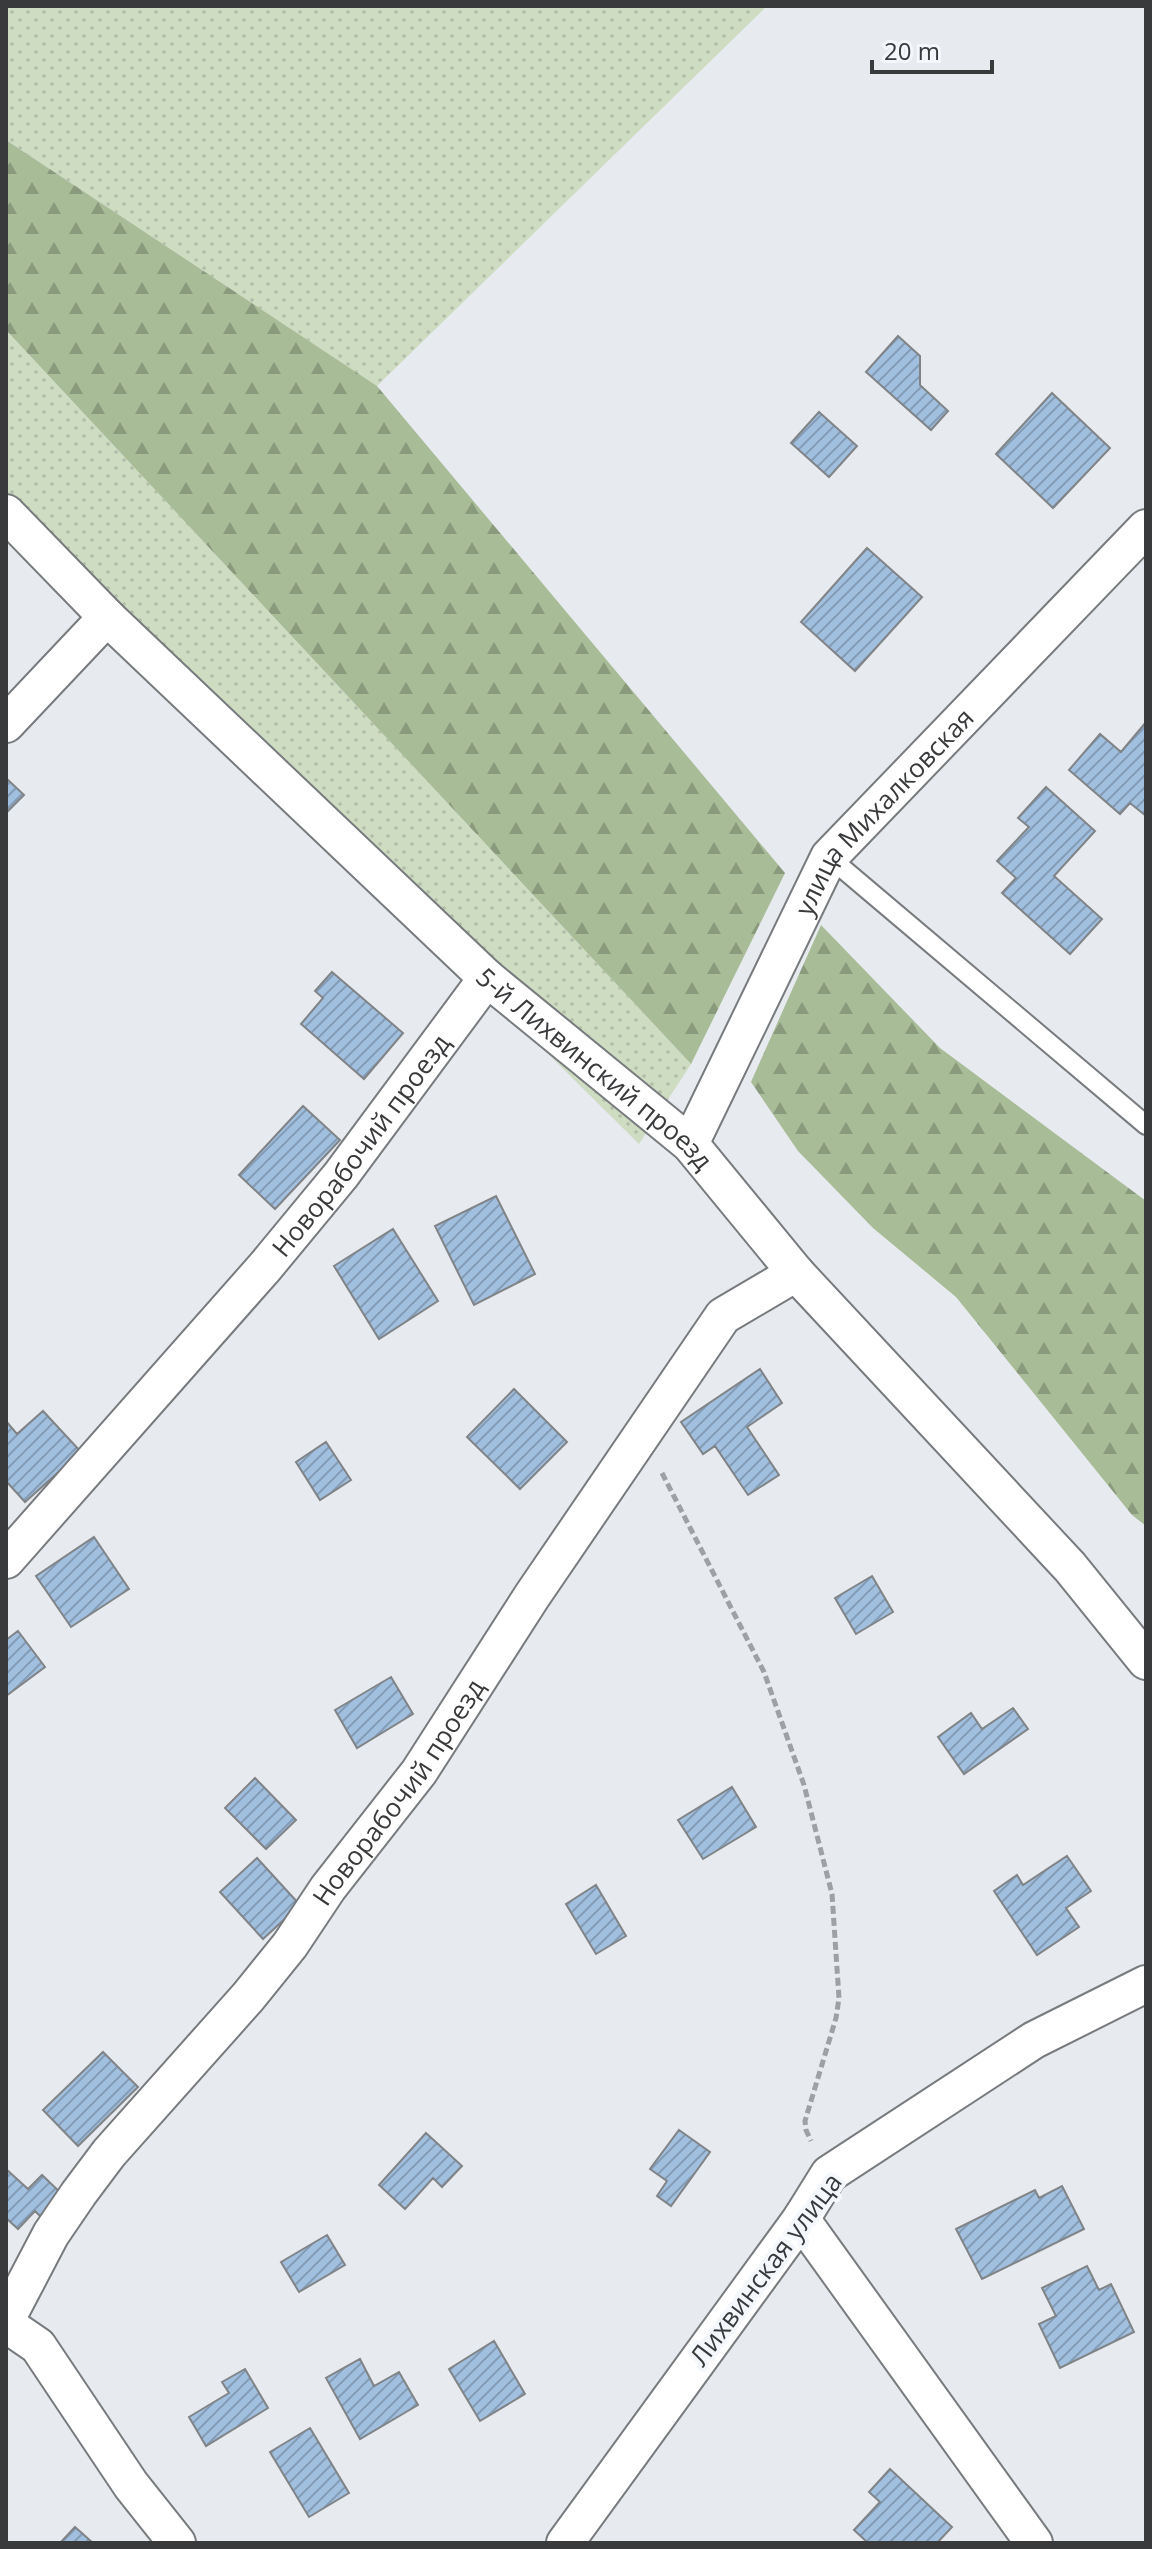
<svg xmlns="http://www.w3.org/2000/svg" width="1152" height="2549" font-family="'Open Sans',sans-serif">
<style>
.grass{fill:url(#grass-dots)}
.forest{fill:url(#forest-firs)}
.building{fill:url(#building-hatch);stroke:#808487;stroke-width:2}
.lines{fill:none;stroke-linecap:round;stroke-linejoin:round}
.service-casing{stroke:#787b7e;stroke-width:22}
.minor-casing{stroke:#787b7e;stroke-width:40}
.path{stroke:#9ea0a3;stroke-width:5;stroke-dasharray:8 4;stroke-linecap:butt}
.service{stroke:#fff;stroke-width:18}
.minor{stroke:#fff;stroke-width:36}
.labels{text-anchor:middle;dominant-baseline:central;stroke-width:8;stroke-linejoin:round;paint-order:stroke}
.street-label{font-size:26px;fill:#393a3c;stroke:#f4f7fb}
</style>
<defs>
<pattern id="grass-dots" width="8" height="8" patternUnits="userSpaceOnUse" patternTransform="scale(2)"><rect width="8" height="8" fill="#cedcc2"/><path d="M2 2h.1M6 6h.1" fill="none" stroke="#b2bea8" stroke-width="1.8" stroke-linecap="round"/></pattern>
<pattern id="forest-firs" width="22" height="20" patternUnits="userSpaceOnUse" patternTransform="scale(2)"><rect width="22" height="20" fill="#a8bc97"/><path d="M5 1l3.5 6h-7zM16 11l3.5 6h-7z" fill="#8a9a7c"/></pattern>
<pattern id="building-hatch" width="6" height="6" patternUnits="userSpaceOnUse" patternTransform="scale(2)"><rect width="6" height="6" fill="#a1bfdf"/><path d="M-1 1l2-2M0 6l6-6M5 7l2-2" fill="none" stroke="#849cb6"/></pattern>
</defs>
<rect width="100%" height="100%" fill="#e7eaee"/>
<path class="grass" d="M 6,6 L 767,6 L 377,386 L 6,140 Z
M 6,330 L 691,1064 L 639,1144 L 428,935 L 6,534 Z"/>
<path class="forest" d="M 6,140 L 377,386 L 785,873 L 691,1064 L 6,330 Z
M 821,925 L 940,1048 L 1146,1201 L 1146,1526 L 1132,1515 L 956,1297 L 873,1228 L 798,1151 L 751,1082 Z"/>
<path class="building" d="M 898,336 L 920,356 L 920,385 L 948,411 L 931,430 L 866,372 Z
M 1052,393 L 1110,448 L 1053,508 L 996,454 Z
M 819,412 L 857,446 L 829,477 L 791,443 Z
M 867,548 L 922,597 L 855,671 L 801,622 Z
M 1146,722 L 1146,816 L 1130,803 L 1120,814 L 1069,770 L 1100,734 L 1121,752 Z
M 6,778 L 24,795 L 6,813 Z
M 1046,787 L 1095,831 L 1054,876 L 1102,919 L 1070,954 L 1002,893 L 1016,878 L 997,861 L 1029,827 L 1018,818 Z
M 332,972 L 403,1033 L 364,1079 L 301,1024 L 323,998 L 315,991 Z
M 303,1106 L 340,1140 L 275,1209 L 239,1175 Z
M 496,1196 L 535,1274 L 474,1305 L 435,1226 Z
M 393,1229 L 438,1301 L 379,1339 L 334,1266 Z
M 760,1369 L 782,1403 L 747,1427 L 779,1475 L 748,1495 L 715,1446 L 703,1454 L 681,1422 Z
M 514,1389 L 567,1442 L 520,1489 L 467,1437 Z
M 43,1411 L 81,1452 L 25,1502 L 6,1481 L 6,1421 L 17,1434 Z
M 326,1442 L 351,1480 L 320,1500 L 296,1462 Z
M 94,1537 L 129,1589 L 71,1627 L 36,1576 Z
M 872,1576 L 893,1612 L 856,1634 L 835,1598 Z
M 18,1631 L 45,1667 L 6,1696 L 6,1640 Z
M 391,1677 L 413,1714 L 357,1748 L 335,1710 Z
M 1013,1708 L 1028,1729 L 964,1774 L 938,1737 L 971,1713 L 982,1729 Z
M 255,1778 L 296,1820 L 266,1849 L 225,1808 Z
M 732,1787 L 756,1827 L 703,1859 L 678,1820 Z
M 1067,1856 L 1091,1891 L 1066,1908 L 1079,1927 L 1037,1955 L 994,1891 L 1017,1875 L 1023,1885 Z
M 257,1858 L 300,1905 L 263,1939 L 220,1892 Z
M 596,1885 L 626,1936 L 596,1954 L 566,1904 Z
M 103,2052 L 138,2087 L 78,2146 L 43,2110 Z
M 679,2130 L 710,2152 L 671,2206 L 657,2196 L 667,2181 L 650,2169 Z
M 426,2133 L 462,2166 L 442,2187 L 433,2178 L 405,2209 L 379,2185 Z
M 6,2169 L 28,2189 L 42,2175 L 64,2196 L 43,2219 L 35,2211 L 18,2229 L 6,2218 Z
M 1062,2186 L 1084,2229 L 982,2279 L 956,2229 L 1035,2190 L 1039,2198 Z
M 327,2235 L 345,2265 L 299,2292 L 281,2262 Z
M 1087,2266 L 1099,2290 L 1111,2284 L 1134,2332 L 1060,2368 L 1039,2324 L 1056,2316 L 1042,2288 Z
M 494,2341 L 525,2394 L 480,2421 L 449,2369 Z
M 360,2359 L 374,2386 L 399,2372 L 418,2405 L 360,2439 L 326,2378 Z
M 245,2369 L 268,2408 L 206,2446 L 189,2417 L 229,2393 L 222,2382 Z
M 310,2428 L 349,2493 L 309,2517 L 270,2452 Z
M 890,2469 L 952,2527 L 937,2543 L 868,2543 L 854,2530 L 880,2502 L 869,2492 Z
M 75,2527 L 93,2543 L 60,2543 Z"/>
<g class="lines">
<defs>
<path id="service" d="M 829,857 L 1146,1125"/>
<g id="minor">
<path id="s1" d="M 6,513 L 107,617 L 487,978 L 690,1144 L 796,1273 L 1070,1567 L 1146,1661"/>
<path d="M 6,724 L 107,617"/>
<path id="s2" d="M 690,1144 L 829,857 L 1146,528"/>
<path id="s3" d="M 6,1560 L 265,1267 L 341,1175 L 487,978"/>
<path d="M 803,2216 L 801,2219 L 1034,2543"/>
<path id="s4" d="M 6,2320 L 51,2234 L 79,2193 L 109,2153 L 248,1997 L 290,1945 L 328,1888 L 419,1772 L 532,1596 L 723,1316 L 796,1273"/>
<path d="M 6,2324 L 38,2346 L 131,2485 L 177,2543"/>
<path d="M 565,2543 L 801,2219 L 829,2174 L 1034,2040 L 1146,1984"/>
</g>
</defs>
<use href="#service" class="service-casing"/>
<use href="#minor" class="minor-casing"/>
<path class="path" d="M 662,1473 L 764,1672 L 804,1785 L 832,1894 L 839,1998 L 836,2018 L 805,2121 L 806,2130 L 811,2141"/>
<use href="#service" class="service"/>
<use href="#minor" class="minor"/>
</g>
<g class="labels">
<g class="street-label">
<text stroke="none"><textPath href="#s2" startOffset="388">улица Михалковская</textPath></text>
<text stroke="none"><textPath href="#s1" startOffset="810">5-й Лихвинский проезд</textPath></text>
<text stroke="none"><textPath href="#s3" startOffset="546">Новорабочий проезд</textPath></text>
<text stroke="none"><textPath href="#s4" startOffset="660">Новорабочий проезд</textPath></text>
<text transform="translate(765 2269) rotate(-53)">Лихвинская улица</text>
</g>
</g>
<rect width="1152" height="2549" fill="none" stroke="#393a3c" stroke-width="16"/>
<path d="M872 60v12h120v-12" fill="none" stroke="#393a3c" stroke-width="4"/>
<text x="884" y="60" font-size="24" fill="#393a3c" stroke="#f4f7fb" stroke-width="6" paint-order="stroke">20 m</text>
</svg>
